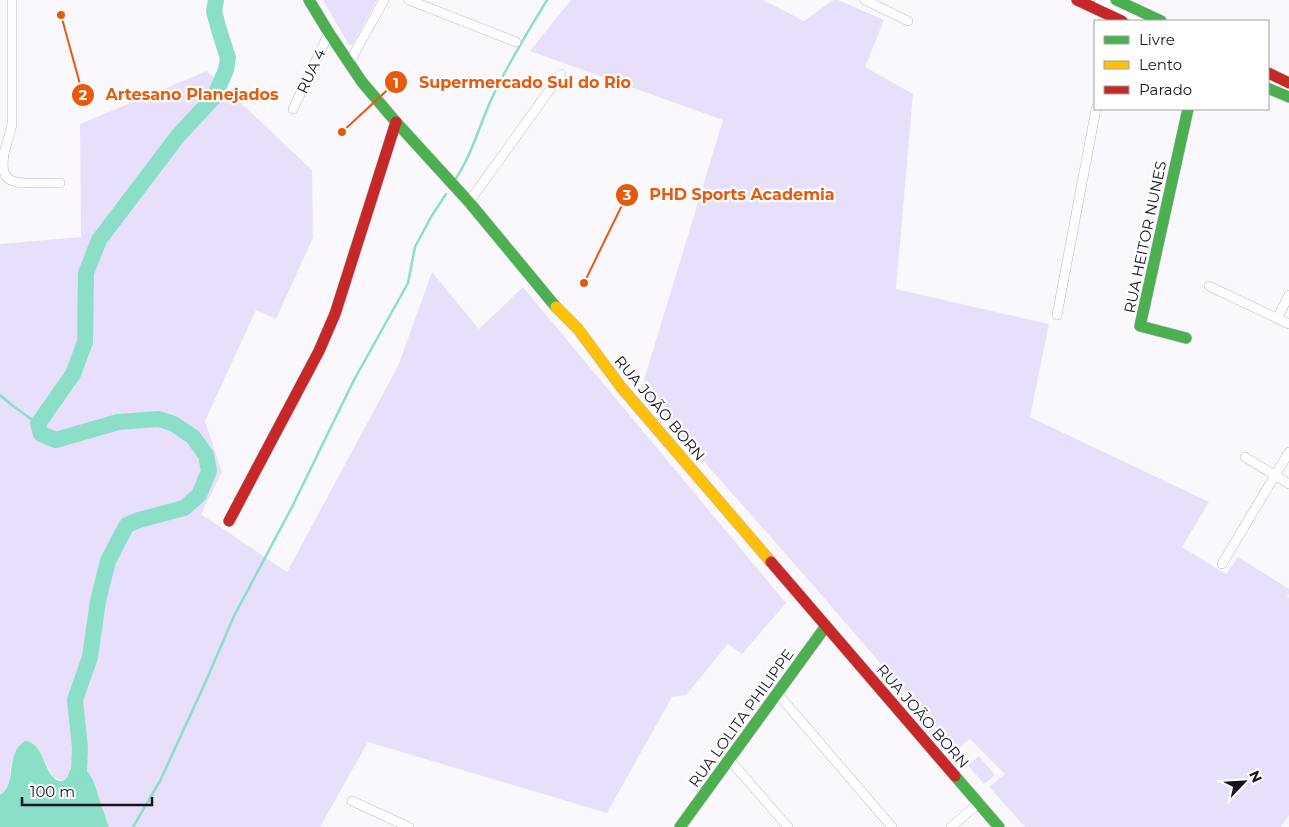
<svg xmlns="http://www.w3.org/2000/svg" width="1289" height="827" font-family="Montserrat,sans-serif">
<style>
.green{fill:#e8e0fb}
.water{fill:#8bdec7}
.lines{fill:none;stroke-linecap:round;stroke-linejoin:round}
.stream{stroke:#8bdec7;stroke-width:2.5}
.river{stroke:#8bdec7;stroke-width:16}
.street-casing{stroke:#bdbac3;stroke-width:10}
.fast-casing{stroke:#bdbac3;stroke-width:12}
.slow-casing{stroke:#bdbac3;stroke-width:12}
.jam-casing{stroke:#bdbac3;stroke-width:12}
.street{stroke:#fefeff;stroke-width:9}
.fast{stroke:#4caf50;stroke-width:11}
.slow{stroke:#ffc107;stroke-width:11}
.jam{stroke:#c62828;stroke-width:11}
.labels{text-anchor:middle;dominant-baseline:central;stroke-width:4.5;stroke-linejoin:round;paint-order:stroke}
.street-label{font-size:15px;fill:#16131f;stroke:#fff}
.leader{fill:none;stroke:#e8590c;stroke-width:2}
.callout-dot{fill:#e8590c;stroke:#fff;stroke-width:2}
.mark-label{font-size:15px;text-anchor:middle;font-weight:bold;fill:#fff}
.callout-label{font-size:16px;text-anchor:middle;font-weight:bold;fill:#e8590c;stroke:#fff;stroke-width:4.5;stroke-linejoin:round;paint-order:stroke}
</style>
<rect width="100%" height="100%" fill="#faf8fd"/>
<path class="green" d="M 323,0 L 377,0 L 353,45 L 349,45 Z
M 571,0 L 763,0 L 804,21 L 833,0 L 838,0 L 884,20 L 865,67 L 913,94 L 896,289 L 1049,324 L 1030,417 L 1209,502 L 1182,547 L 1226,574 L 1238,557 L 1289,589 L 1289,594 L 1287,596 L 1289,598 L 1289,815 L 1281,827 L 1025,827 L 989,787 L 1005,774 L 970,739 L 956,751 L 805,576 L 641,390 L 723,120 L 530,51 Z
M 207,71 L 312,170 L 313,238 L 276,319 L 256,310 L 205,421 L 222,472 L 201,514 L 287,572 L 398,366 L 432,272 L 479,329 L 523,287 L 786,603 L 742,654 L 728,644 L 686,695 L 672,697 L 607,813 L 368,742 L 320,827 L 109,827 L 67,778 L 62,781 L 53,777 L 42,756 L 20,746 C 17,750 13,755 12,761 C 9,773 12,787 0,795 L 0,244 L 81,237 L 80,124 Z
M 979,756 L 995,775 L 984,784 L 968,765 Z"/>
<path class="water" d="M 25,741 C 43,743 43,768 54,778 C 63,786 68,778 70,770 L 88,772 L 93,780 L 108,825 L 109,827 L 0,827 L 0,795 C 18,784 4,754 25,741 Z"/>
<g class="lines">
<path class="stream" d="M 455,180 C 471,156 479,127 491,100 C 507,65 527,33 547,0
M 0,395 L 13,406 L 38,424
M 133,827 L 160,781 L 206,681 L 234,616 L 292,507 L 354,380 L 408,283 L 415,247 L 431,217 L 446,194"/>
<path class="river" d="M 79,771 L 80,748 L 75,700 L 90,657 L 98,601 L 108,561 L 121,536 L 127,525 L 139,520 L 184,508 L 199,495 L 209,471 L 206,455 L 193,437 L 174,424 L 159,419 L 118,422 L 56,440 L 41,434 L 38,424 L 73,374 L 85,342 L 86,273 L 99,240 L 177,137 L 214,97 L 226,70 L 228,58 L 219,30 L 214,11 L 216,0"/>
<defs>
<path id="street" d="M 12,0 L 12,123 C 11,134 6,143 4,154 C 0,179 9,184 32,183 C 41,183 50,183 60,183
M 409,0 L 516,42
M 865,0 L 908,21
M 1099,0 L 1143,21
M 349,63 L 384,0
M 1268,81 L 1289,90
M 293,109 L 329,33
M 469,202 L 561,74
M 1209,286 L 1289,324
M 1057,315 L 1096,109
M 1277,319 L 1289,295
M 1245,457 L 1289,484
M 1222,564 L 1289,452
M 777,693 L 892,827
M 729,759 L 788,827
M 352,801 L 409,827
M 951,827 L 979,803"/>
<path id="fast" d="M 309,0 L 329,33 L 362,82 L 396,122 L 469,202 L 556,307
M 1116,0 L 1161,21
M 1268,88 L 1289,97
M 1186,338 L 1140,326 L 1188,109
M 955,776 L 999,827
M 680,827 L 826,626"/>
<path id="slow" d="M 556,307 L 578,329 L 621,387 L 771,562"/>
<path id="jam" d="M 1077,0 L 1122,21
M 1268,73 L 1289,83
M 229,521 L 319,351 L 335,314 L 396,122
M 771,562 L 955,776"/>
</defs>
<use href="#street" class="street-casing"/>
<use href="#fast" class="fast-casing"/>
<use href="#slow" class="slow-casing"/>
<use href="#jam" class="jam-casing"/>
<use href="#street" class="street"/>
<use href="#fast" class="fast"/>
<use href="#slow" class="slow"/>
<use href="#jam" class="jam"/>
</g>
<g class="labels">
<g class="street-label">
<text transform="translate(311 71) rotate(-65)">RUA 4</text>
<text transform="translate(1145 237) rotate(-78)">RUA HEITOR NUNES</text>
<text transform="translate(660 408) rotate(50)">RUA JOÃO BORN</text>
<text transform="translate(923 716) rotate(49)">RUA JOÃO BORN</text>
<text transform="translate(741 718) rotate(-54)">RUA LOLITA PHILIPPE</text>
</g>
</g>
<path class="leader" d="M342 132L396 82M61 15L83 95M584 283L627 195"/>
<g class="callout-dot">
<circle cx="342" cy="132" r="5"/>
<circle cx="61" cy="15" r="5"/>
<circle cx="584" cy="283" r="5"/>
<circle cx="396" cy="82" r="12"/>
<circle cx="83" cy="95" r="12"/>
<circle cx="627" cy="195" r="12"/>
</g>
<g class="mark-label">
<text x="396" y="88">1</text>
<text x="83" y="100">2</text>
<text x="627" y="200">3</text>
</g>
<g class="callout-label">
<text x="525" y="88">Supermercado Sul do Rio</text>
<text x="192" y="100">Artesano Planejados</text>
<text x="742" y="200">PHD Sports Academia</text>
</g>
<rect x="1094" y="20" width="175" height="90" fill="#ffffff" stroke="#a2a1a5"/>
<rect x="1104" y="36" width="25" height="8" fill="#4caf50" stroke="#a2a1a5"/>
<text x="1139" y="45" font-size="15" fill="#16131f">Livre</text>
<rect x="1104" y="61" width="25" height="8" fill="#ffc107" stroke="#a2a1a5"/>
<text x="1139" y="70" font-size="15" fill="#16131f">Lento</text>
<rect x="1104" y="86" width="25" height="8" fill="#c62828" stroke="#a2a1a5"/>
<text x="1139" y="95" font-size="15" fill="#16131f">Parado</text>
<g transform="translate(1244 782) rotate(65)" stroke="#ffffff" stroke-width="4" paint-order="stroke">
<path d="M0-4L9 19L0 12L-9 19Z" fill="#16131f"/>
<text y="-8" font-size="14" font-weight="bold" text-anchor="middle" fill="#16131f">N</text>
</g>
<path d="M22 797v8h130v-8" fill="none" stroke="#16131f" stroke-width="2.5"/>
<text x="30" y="797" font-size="15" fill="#16131f" stroke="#ffffff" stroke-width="4" paint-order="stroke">100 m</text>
</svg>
